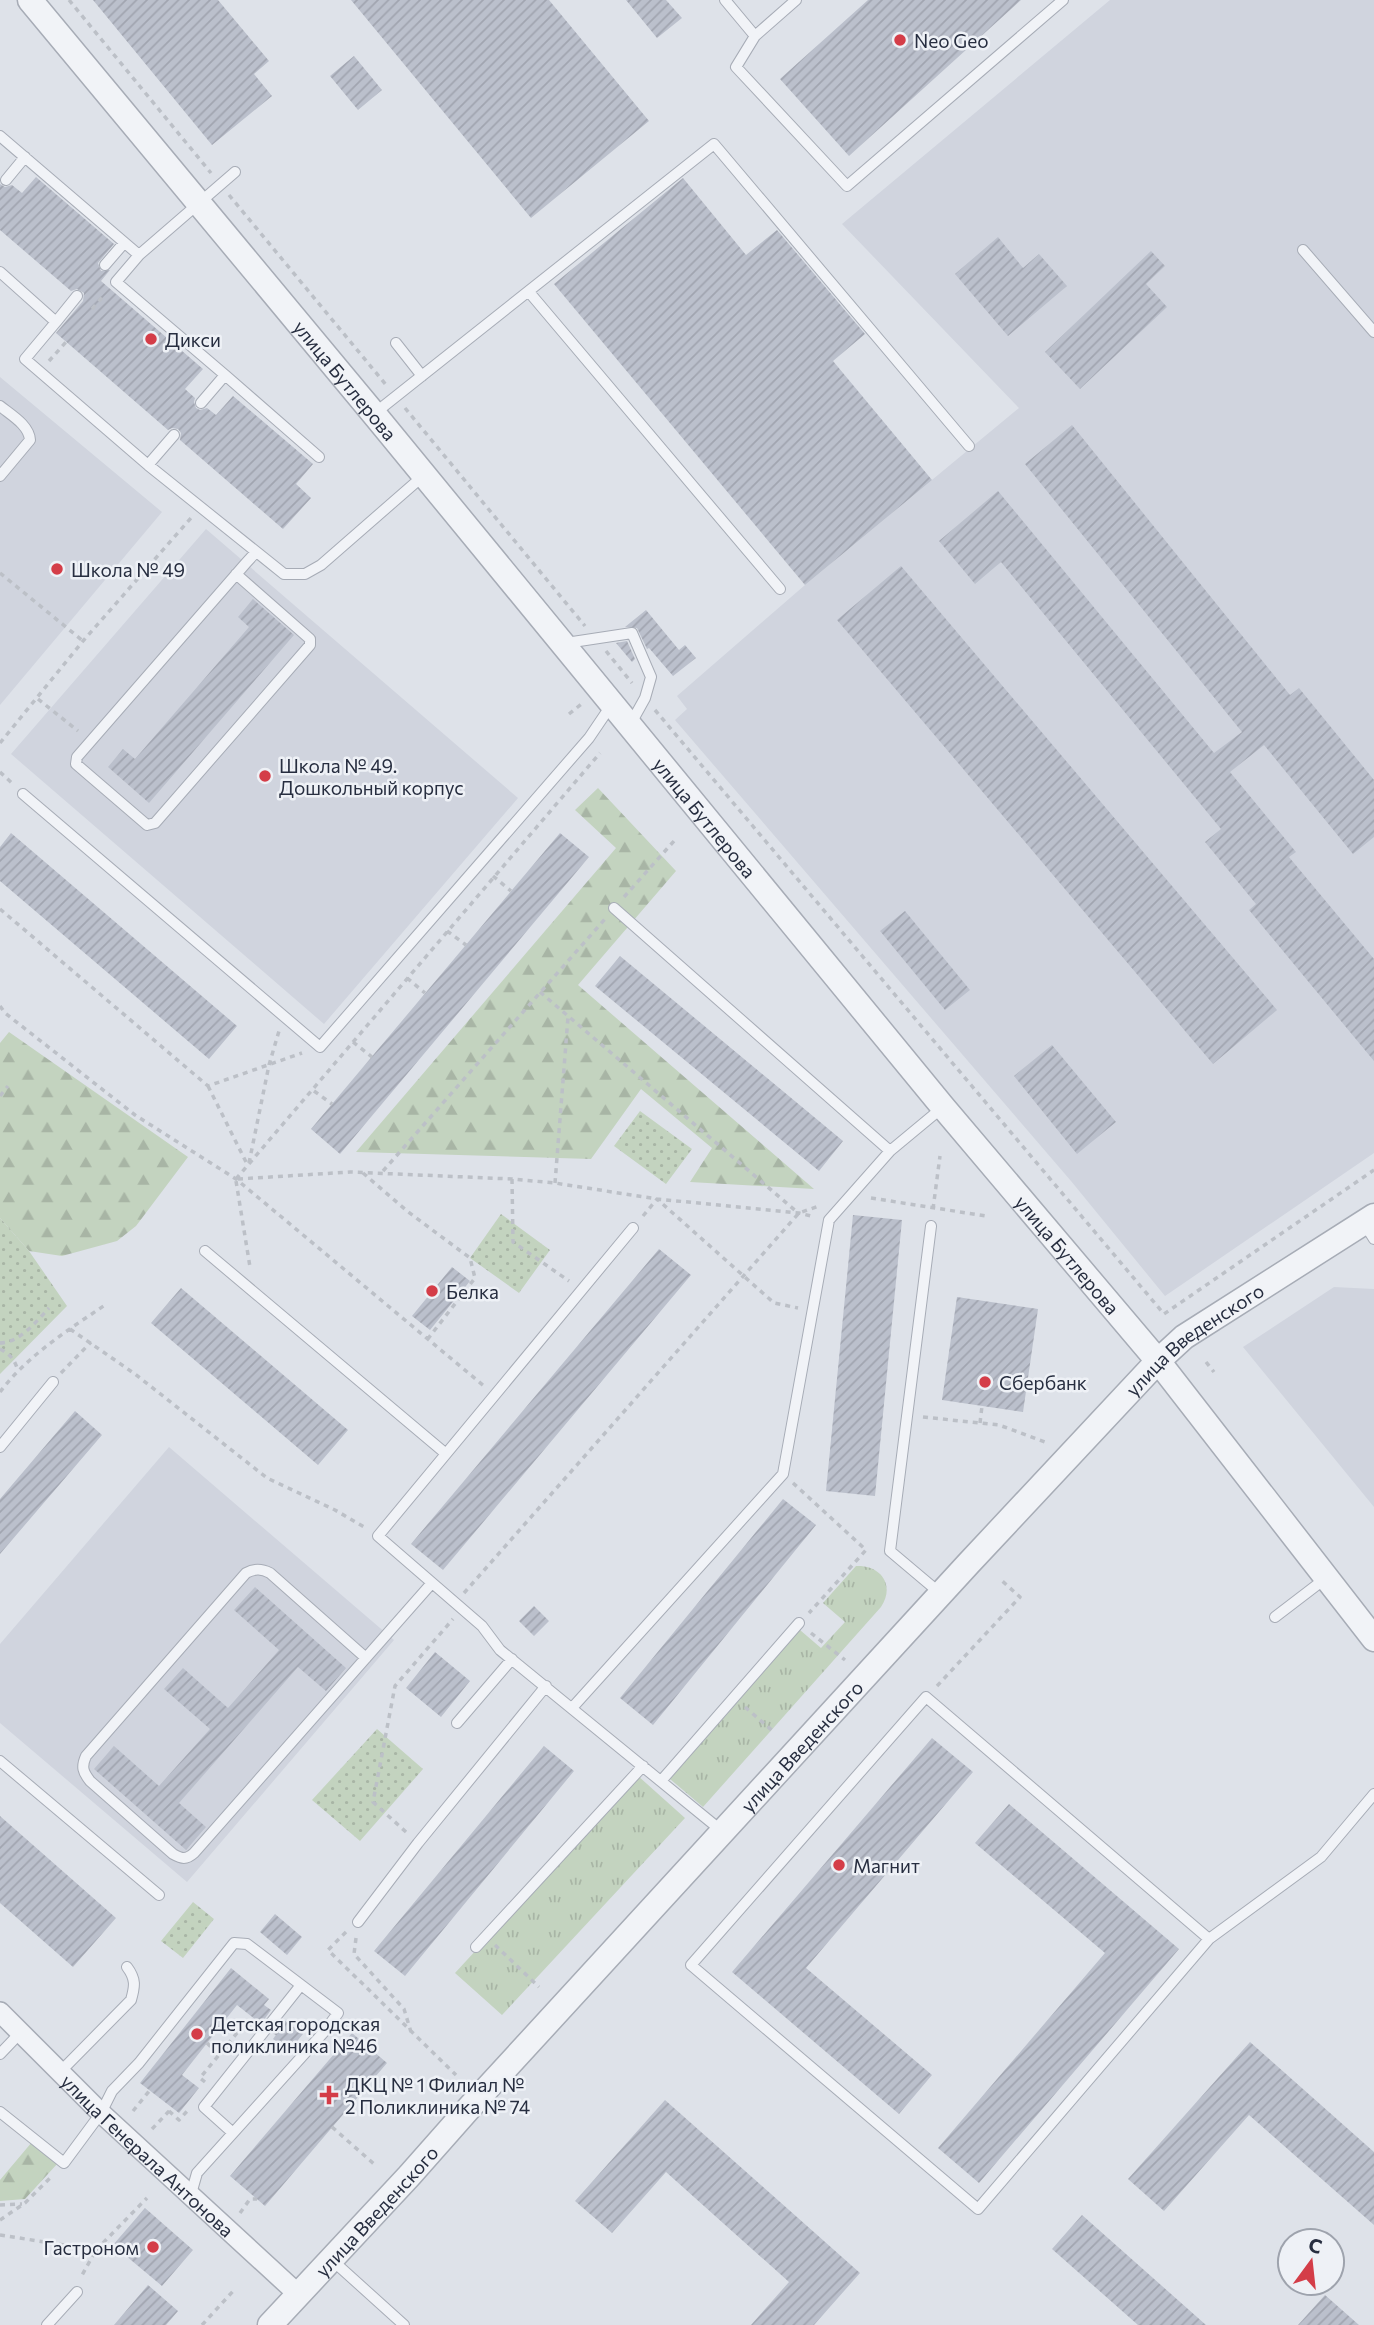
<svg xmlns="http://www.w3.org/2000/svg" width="1374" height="2325" font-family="Commissioner,sans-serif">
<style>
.built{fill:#d0d4de}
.grass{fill:url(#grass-tufts)}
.forest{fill:url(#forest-firs)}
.park{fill:url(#park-dots)}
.building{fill:url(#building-hatch)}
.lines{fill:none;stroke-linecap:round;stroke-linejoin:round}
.service-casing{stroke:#a7acb6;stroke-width:12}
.minor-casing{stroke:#a7acb6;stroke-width:22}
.tertiary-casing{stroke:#a7acb6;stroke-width:27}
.path{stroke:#bcc0c7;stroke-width:3.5;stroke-dasharray:5 5;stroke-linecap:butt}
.service{stroke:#f1f3f7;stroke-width:10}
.minor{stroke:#f1f3f7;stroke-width:19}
.tertiary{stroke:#f1f3f7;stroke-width:24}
.poi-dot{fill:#d43d48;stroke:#eef1f6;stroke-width:2.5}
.labels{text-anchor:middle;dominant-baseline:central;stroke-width:5;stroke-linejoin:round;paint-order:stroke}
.poi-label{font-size:19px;fill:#272e40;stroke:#eef1f6;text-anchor:start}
.street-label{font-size:19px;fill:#272e40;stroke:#eef1f6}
</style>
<defs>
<pattern id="grass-tufts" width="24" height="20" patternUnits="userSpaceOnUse" patternTransform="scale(1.75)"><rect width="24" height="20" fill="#c3d3bf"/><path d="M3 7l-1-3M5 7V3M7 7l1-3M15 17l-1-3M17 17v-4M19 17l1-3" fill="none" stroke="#a8b5a5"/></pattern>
<pattern id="forest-firs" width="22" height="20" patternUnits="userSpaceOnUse" patternTransform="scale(1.75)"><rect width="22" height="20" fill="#c3d3bf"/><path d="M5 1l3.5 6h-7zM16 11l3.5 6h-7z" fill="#a8b5a5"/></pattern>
<pattern id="park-dots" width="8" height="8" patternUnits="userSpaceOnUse" patternTransform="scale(1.75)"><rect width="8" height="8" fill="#c3d3bf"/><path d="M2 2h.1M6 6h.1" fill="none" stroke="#a8b5a5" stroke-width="1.8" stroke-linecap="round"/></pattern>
<pattern id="building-hatch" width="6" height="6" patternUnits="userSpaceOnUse" patternTransform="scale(1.75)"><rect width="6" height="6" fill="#bbc0cc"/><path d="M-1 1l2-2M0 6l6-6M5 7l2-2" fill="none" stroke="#a1a5b0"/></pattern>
</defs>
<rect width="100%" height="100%" fill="#dee2e9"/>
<path class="built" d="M 1110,0 L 1374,0 L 1374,1153 L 1165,1296 L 1071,1181 L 675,720 L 687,709 L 677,696 L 805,585 L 1019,408 L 842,224 Z
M 0,377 L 162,512 L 0,705 Z
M 206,529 L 518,798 L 324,1024 L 11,754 Z
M 1334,1287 L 1374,1289 L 1374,1507 L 1243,1347 Z
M 169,1447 L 394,1640 L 187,1882 L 0,1723 L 0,1644 Z"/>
<path class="grass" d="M 856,1566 C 882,1565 895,1586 881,1607 L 703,1807 L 670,1779 L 800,1630 L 821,1648 L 845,1622 L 823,1603 Z
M 637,1775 L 685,1818 L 502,2015 L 455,1973 Z"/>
<path class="forest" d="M 598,788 L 676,871 L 578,985 L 814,1189 L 690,1182 L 712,1148 L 641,1089 L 591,1159 L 356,1152 L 616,848 L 575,810 Z
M 9,1032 L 188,1157 L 136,1226 L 117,1241 L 62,1256 L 29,1251 L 0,1218 L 0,1043 Z
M 32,2142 L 58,2163 L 25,2199 L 0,2201 L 0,2180 Z"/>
<path class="park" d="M 640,1111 L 692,1149 L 666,1184 L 614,1146 Z
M 501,1214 L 550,1250 L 519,1293 L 470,1258 Z
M 0,1218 L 29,1251 L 67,1306 L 0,1374 Z
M 377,1729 L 423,1769 L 360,1841 L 312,1800 Z
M 193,1902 L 214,1919 L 183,1958 L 161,1941 Z"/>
<path class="building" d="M 93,0 L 218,0 L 269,61 L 254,74 L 272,96 L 212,145 Z
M 351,0 L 549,0 L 649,121 L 531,218 Z
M 626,0 L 666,0 L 682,18 L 657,38 Z
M 868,0 L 1021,0 L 849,156 L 780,79 Z
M 354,56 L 382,90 L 358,110 L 330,76 Z
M 36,177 L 114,244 L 98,263 L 101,271 L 110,270 L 101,281 L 203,369 L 185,389 L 195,398 L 194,402 L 196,408 L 200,410 L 207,408 L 216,415 L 233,396 L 313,464 L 296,484 L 311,498 L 283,529 L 180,440 L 181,433 L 178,429 L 172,428 L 168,430 L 56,333 L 83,301 L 84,293 L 77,289 L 71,291 L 0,230 L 0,184 L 5,187 L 12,185 L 22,193 Z
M 683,178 L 746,255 L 777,230 L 865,334 L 833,361 L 932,480 L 805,585 L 554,284 Z
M 998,237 L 1023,268 L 1039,254 L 1067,286 L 1008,336 L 955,274 Z
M 1151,251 L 1165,266 L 1146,284 L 1167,307 L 1080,389 L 1045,352 Z
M 1072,425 L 1290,695 L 1299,688 L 1374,780 L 1374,837 L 1353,854 L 1264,745 L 1230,772 L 1296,852 L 1289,857 L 1374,959 L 1374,1061 L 1249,910 L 1256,904 L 1205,842 L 1221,829 L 1001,562 L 975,584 L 939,541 L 998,491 L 1214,753 L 1242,732 L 1025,464 Z
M 901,566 L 1277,1010 L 1213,1064 L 837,620 Z
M 253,599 L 294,635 L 149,803 L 108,767 L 123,749 L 135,759 L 249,627 L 238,617 Z
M 646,610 L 679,650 L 685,645 L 696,658 L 673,676 L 649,648 L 647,649 L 637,628 L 625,627 Z
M 627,641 L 635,659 L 632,662 L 616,643 Z
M 11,833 L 237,1026 L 209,1059 L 0,881 L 0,847 Z
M 560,833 L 589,857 L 340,1154 L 311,1129 Z
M 905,911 L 970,990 L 945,1010 L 880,931 Z
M 620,956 L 843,1141 L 819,1171 L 595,986 Z
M 1052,1045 L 1116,1122 L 1077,1154 L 1014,1076 Z
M 853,1215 L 902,1220 L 875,1496 L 826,1491 Z
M 659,1249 L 691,1275 L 443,1570 L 411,1544 Z
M 452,1267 L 470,1281 L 430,1330 L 412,1316 Z
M 181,1288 L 348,1430 L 318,1465 L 151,1323 Z
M 957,1297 L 1038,1309 L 1023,1412 L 942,1400 Z
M 75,1411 L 102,1435 L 0,1554 L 0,1499 Z
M 783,1499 L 816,1525 L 653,1725 L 620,1698 Z
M 255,1587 L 346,1668 L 326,1691 L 298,1667 L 179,1803 L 206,1827 L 186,1850 L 94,1769 L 114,1746 L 159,1786 L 210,1729 L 164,1689 L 183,1668 L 228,1708 L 279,1650 L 234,1610 Z
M 534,1606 L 549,1621 L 534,1636 L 519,1621 Z
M 435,1652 L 470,1681 L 441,1717 L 406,1688 Z
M 932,1738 L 973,1772 L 806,1968 L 932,2075 L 899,2114 L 732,1972 Z
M 544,1746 L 574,1771 L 405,1976 L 374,1951 Z
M 1009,1804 L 1179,1949 L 979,2183 L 938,2148 L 1105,1953 L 975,1843 Z
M 0,1816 L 116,1918 L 73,1967 L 0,1903 Z
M 275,1914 L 302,1937 L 287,1955 L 260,1932 Z
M 231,1968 L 269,1999 L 264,2005 L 271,2010 L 261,2024 L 237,2005 L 182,2075 L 199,2088 L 179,2113 L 140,2083 Z
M 283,2019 L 303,2034 L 289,2051 L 273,2039 L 276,2035 L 272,2033 Z
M 352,2033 L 387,2063 L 265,2206 L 230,2176 Z
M 1250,2042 L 1374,2152 L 1374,2225 L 1249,2115 L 1164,2211 L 1128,2179 Z
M 665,2100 L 860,2273 L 814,2325 L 751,2325 L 789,2282 L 666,2172 L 612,2233 L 575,2201 Z
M 145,2208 L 193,2250 L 162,2286 L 113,2245 Z
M 1082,2215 L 1206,2325 L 1138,2325 L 1052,2249 Z
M 148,2285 L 178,2311 L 166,2325 L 114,2325 Z
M 1325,2295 L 1359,2325 L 1298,2325 Z"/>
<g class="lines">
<defs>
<path id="service" d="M 725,0 L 755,36
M 796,0 L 755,36 L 736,67 L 847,186 L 1063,0
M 0,136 L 139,255
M 6,180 L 25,157
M 1303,250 L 1374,332
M 105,265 L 124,243
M 0,272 L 56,322 L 25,359 L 148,465 L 284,574 L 305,574 L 321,565 L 423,476
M 529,292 L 780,589
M 56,322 L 77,296
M 396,343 L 422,376
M 225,375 L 319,457
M 201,403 L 225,375 L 116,282 L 139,255 L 235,172
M 0,406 C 11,415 29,425 30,440 L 0,476
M 375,413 L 714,144 L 969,446
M 148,465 L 174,435
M 236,574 L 310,639 L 310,645 L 155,823 L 147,825 L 76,764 L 77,757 L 246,563 L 256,552
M 566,643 L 632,633 L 651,677 L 645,698 L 630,725
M 23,794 L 320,1047 L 589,738 L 612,704
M 614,908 L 890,1151
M 1364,1223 L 1374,1239
M 931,1226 L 890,1551 L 941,1594
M 633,1228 L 378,1536 L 482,1626 L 500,1650 L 723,1832
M 205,1251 L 445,1453
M 0,1447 L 53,1382
M 1275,1617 L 1326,1578
M 366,1658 L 270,1573 C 262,1569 255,1568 246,1573 L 86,1756 C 81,1767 83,1772 90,1781 L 173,1854 C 182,1859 186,1860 194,1853 L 431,1584
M 572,1708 L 783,1474 L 829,1220 L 890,1151 L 943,1107
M 457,1723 L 512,1659
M 0,1761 L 159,1895
M 661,1781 L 799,1623
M 358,1922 L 418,1843 L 546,1686
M 1209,1939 L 926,1697 L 691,1965 L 978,2209 L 1209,1939 L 1321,1857 L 1374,1794
M 476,1947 L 643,1766
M 0,2054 L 21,2032
M 61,2071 L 131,2000 C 135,1986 136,1979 127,1967
M 0,2112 L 64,2163 L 101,2113 L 112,2091 L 139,2063 L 234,1943 L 247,1944 L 338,2013 L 324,2032 L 197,2173 L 191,2194
M 233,2133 L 204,2107 L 301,1985
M 332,2260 L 404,2325
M 47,2325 L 77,2292"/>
<g id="minor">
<path id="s1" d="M 0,2012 L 101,2113 L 299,2295"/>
</g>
<g id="tertiary">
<path id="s2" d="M 30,0 L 374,414 L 943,1107 L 1158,1361 L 1374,1639"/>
<path id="s3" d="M 270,2325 L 409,2176 L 470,2107 L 969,1563 L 1158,1361 L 1184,1337 L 1374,1216"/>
</g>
</defs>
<use href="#service" class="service-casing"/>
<use href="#minor" class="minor-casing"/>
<use href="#tertiary" class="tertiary-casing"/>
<path class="path" d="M 69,0 L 211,173
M 229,195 L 387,386
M 92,309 L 105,294
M 49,361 L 66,342
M 405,408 L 585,626
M 0,573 L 83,641
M 606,651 L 632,683
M 38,699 L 78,731
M 655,710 L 1164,1314 L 1374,1170
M 569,714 L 584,702
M 0,743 L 83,641 L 191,518
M 0,772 L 14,785
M 493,876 L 511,891
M 624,897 L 674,841
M 0,909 L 208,1086 L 302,1053
M 447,931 L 466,945
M 407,978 L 425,993
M 540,992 L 797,1212
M 0,1006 L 5,1013 L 135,1115 L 236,1179 L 484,1386
M 353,1042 L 372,1057
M 208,1086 L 247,1164
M 314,1091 L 332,1104
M 0,1096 L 8,1086
M 249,1163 L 269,1065 L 279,1031
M 383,1171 L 605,919
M 363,1173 L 407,1211 L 470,1258 L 475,1278 L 427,1340
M 236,1179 L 600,753
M 238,1179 L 350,1172 L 512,1179 L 555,1183 L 657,1199 L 799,1213 L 815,1217
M 512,1179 L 513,1242 L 569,1281
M 236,1181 L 250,1267
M 555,1183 L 568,1017
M 871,1198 L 986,1216
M 933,1209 L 940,1156
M 643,1216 L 657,1199 L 774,1303 L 798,1308
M 70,1329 L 135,1374 L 267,1478 L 335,1510 L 366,1528
M 0,1343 C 19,1343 36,1322 49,1308
M 0,1349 C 10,1354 15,1360 18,1371
M 1206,1362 L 1214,1372
M 61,1373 L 91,1342
M 0,1392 C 27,1356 68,1330 105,1305
M 923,1417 L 999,1425 L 1045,1442
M 980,1423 L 982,1406
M 793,1483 L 866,1550 L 809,1613
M 464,1593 L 799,1213 L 819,1206
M 811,1633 L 845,1660
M 937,1686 L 1020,1597 L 1000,1579
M 745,1707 L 775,1733
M 406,1832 L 373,1802 L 395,1686 L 453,1619
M 346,1932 L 328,1950 L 456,2075
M 356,1938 L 354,1954 L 404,2009 L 411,2032
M 495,1945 L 539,1987
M 207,2043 L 219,2055
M 205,2082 L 200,2078 L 237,2033 L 241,2035
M 133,2111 L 150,2090
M 169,2111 L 179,2120 L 190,2108
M 332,2127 L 374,2164
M 152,2129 L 172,2108
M 0,2205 L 22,2204
M 240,2213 L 250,2199 L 257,2199
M 0,2220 L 25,2203 L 53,2175
M 0,2235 L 96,2250 L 81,2277
M 96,2250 L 147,2198
M 202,2325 L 235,2289"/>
<use href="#service" class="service"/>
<use href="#minor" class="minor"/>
<use href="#tertiary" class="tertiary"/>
</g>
<g class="poi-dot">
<circle cx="900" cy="40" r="7"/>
<circle cx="151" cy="339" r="7"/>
<circle cx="57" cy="569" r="7"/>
<circle cx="265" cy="776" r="7"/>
<circle cx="432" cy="1291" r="7"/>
<circle cx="985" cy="1382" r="7"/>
<circle cx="839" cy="1865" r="7"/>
<circle cx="197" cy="2034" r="7"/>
<path d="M325.5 2084.5h7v7h7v7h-7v7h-7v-7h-7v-7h7z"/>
<circle cx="153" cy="2247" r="7"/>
</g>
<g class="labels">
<g class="poi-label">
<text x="914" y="40">Neo Geo</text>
<text x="165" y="339">Дикси</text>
<text x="71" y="569">Школа № 49</text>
<text x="279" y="765">Школа № 49.<tspan x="279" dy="22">Дошкольный корпус</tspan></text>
<text x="446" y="1291">Белка</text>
<text x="999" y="1382">Сбербанк</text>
<text x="853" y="1865">Магнит</text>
<text x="211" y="2023">Детская городская<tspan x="211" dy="22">поликлиника №46</tspan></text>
<text x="345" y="2084">ДКЦ № 1 Филиал №<tspan x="345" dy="22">2 Поликлиника № 74</tspan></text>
<text x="139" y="2247" text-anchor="end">Гастроном</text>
</g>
<g class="street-label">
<text stroke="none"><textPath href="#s2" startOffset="494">улица Бутлерова</textPath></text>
<text stroke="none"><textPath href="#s2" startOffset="1060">улица Бутлерова</textPath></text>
<text stroke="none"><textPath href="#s2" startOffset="1628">улица Бутлерова</textPath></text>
<text stroke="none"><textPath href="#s3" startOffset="1353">улица Введенского</textPath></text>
<text stroke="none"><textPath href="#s3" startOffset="786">улица Введенского</textPath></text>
<text stroke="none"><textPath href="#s1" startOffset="206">улица Генерала Антонова</textPath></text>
<text stroke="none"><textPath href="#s3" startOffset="156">улица Введенского</textPath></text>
</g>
</g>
<g transform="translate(1311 2262) rotate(15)"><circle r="33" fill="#eef1f6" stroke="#9ea3ad" stroke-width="2"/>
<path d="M0-5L12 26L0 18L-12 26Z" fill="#d43d48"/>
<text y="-10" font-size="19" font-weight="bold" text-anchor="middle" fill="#272e40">С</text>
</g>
</svg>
